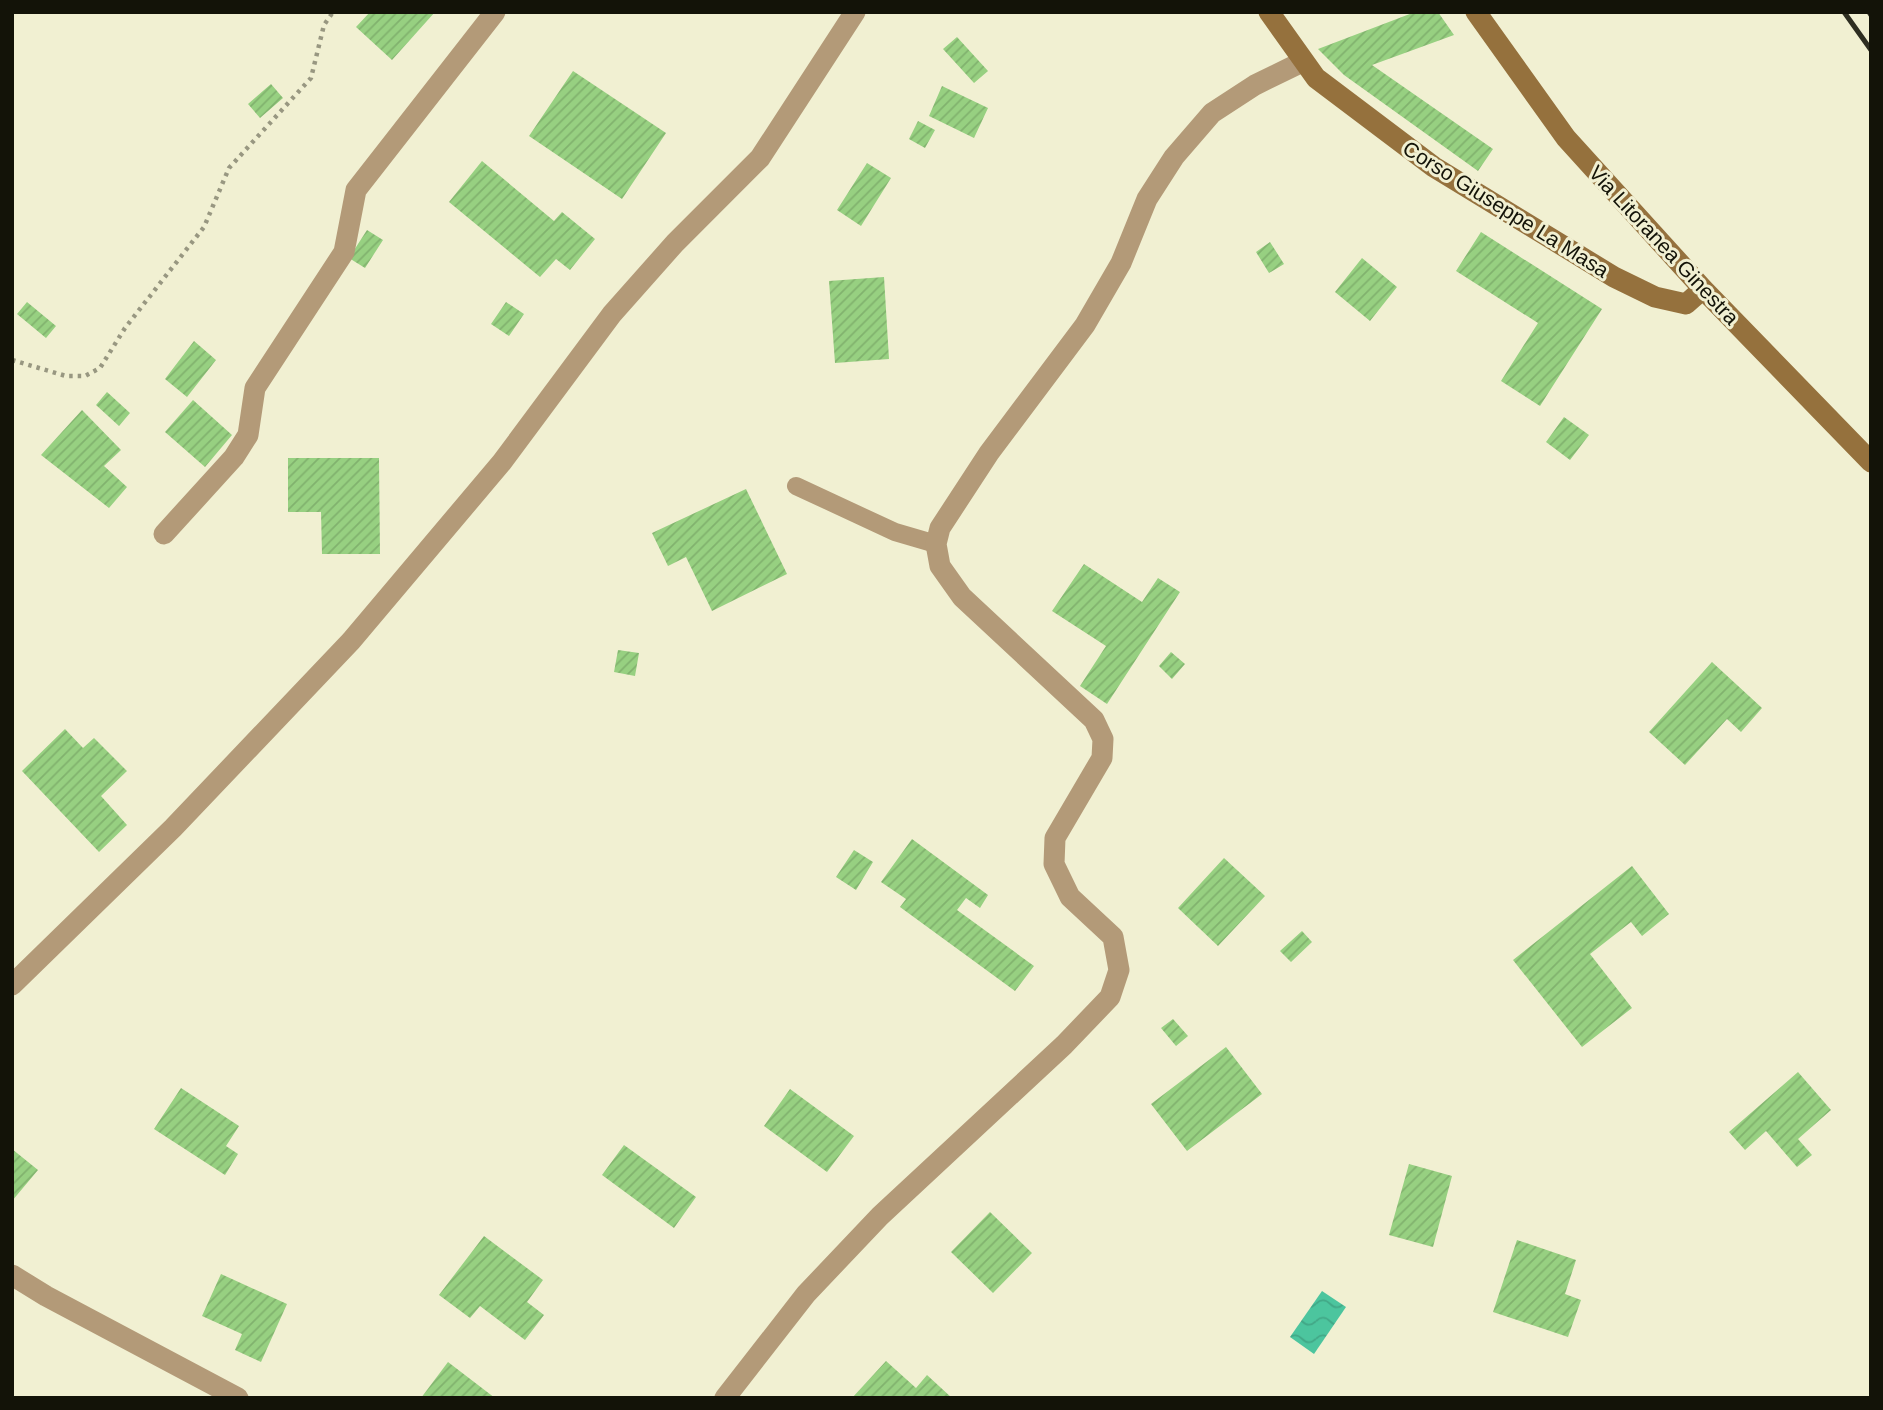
<svg xmlns="http://www.w3.org/2000/svg" width="1883" height="1410" font-family="Arial,sans-serif">
<style>
.water{fill:url(#water-waves)}
.building{fill:url(#building-hatch)}
.lines{fill:none;stroke-linecap:round;stroke-linejoin:round}
.path{stroke:#989781;stroke-width:4.5;stroke-dasharray:3.5 5;stroke-linecap:butt}
.lane{stroke:#b39a78;stroke-width:18}
.street{stroke:#b39a78;stroke-width:21}
.secondary{stroke:#95713d;stroke-width:21}
.rail{stroke:#2e2e21;stroke-width:5}
.labels{text-anchor:middle;dominant-baseline:central;stroke-width:6;stroke-linejoin:round;paint-order:stroke}
.street-label{font-size:21px;fill:#131308;stroke:#f1f0d2}
</style>
<defs>
<pattern id="water-waves" width="16" height="10" patternUnits="userSpaceOnUse" patternTransform="scale(1.75)"><rect width="16" height="10" fill="#4cc59e"/><path d="M0 5q4-4 8 0t8 0" fill="none" stroke="#42a887"/></pattern>
<pattern id="building-hatch" width="6" height="6" patternUnits="userSpaceOnUse" patternTransform="scale(1.75)"><rect width="6" height="6" fill="#97d081"/><path d="M-1 1l2-2M0 6l6-6M5 7l2-2" fill="none" stroke="#81b26e"/></pattern>
</defs>
<rect width="100%" height="100%" fill="#f1f0d2"/>
<path class="water" d="M 1322,1291 L 1346,1307 L 1314,1354 L 1290,1337 Z"/>
<path class="building" d="M 370,12 L 435,12 L 392,60 L 356,27 Z
M 1415,12 L 1438,12 L 1454,35 L 1372,65 L 1493,149 L 1478,171 L 1344,75 L 1318,49 Z
M 957,37 L 988,71 L 974,83 L 943,49 Z
M 573,71 L 666,133 L 622,199 L 529,136 Z
M 271,84 L 283,98 L 260,118 L 248,104 Z
M 942,86 L 988,108 L 974,138 L 929,116 Z
M 918,121 L 935,130 L 925,148 L 909,139 Z
M 482,161 L 554,221 L 562,212 L 595,239 L 570,270 L 556,259 L 540,277 L 449,202 Z
M 867,163 L 891,178 L 861,226 L 837,210 Z
M 367,230 L 383,240 L 365,268 L 349,258 Z
M 1481,232 L 1602,309 L 1540,406 L 1501,381 L 1538,323 L 1456,271 Z
M 1270,242 L 1284,264 L 1269,273 L 1256,252 Z
M 1362,258 L 1397,287 L 1370,321 L 1335,292 Z
M 884,277 L 889,359 L 835,363 L 829,281 Z
M 27,302 L 56,326 L 46,338 L 17,314 Z
M 506,302 L 524,314 L 509,336 L 491,324 Z
M 194,341 L 216,360 L 187,397 L 165,379 Z
M 107,392 L 130,413 L 119,426 L 96,405 Z
M 193,400 L 232,435 L 205,467 L 165,432 Z
M 82,410 L 121,450 L 104,466 L 127,487 L 109,508 L 41,455 Z
M 1564,417 L 1589,435 L 1570,460 L 1546,442 Z
M 288,458 L 379,458 L 380,554 L 322,554 L 321,512 L 288,512 Z
M 746,489 L 787,574 L 712,611 L 686,557 L 668,566 L 652,533 Z
M 1084,564 L 1142,602 L 1158,578 L 1180,592 L 1107,704 L 1080,686 L 1106,646 L 1052,611 Z
M 618,650 L 639,653 L 635,676 L 614,672 Z
M 1171,652 L 1185,664 L 1172,679 L 1159,666 Z
M 1712,662 L 1762,708 L 1741,732 L 1727,719 L 1685,765 L 1649,732 Z
M 65,729 L 83,748 L 94,738 L 127,771 L 101,796 L 127,825 L 99,852 L 22,771 Z
M 912,839 L 988,895 L 980,908 L 966,898 L 957,910 L 1034,966 L 1015,991 L 900,907 L 906,899 L 881,882 Z
M 854,850 L 873,862 L 856,890 L 836,877 Z
M 1224,858 L 1265,896 L 1218,946 L 1178,908 Z
M 1632,866 L 1669,914 L 1642,936 L 1631,922 L 1590,954 L 1632,1008 L 1582,1047 L 1513,960 Z
M 1302,931 L 1312,942 L 1291,962 L 1280,951 Z
M 1173,1019 L 1188,1036 L 1176,1046 L 1161,1028 Z
M 1226,1047 L 1262,1094 L 1187,1151 L 1151,1104 Z
M 1798,1072 L 1831,1110 L 1798,1139 L 1812,1155 L 1797,1167 L 1766,1131 L 1745,1150 L 1729,1132 Z
M 181,1088 L 239,1126 L 226,1146 L 238,1154 L 225,1175 L 154,1129 Z
M 790,1089 L 854,1136 L 827,1172 L 764,1126 Z
M 624,1145 L 696,1197 L 674,1228 L 602,1175 Z
M 12,1149 L 38,1170 L 12,1201 Z
M 1409,1164 L 1452,1176 L 1433,1247 L 1389,1235 Z
M 990,1212 L 1032,1253 L 993,1293 L 951,1252 Z
M 484,1236 L 543,1280 L 527,1302 L 544,1315 L 525,1340 L 480,1306 L 470,1318 L 439,1295 Z
M 1517,1240 L 1576,1260 L 1565,1294 L 1581,1300 L 1568,1337 L 1493,1312 Z
M 221,1274 L 287,1304 L 261,1362 L 235,1350 L 242,1334 L 202,1316 Z
M 886,1361 L 916,1388 L 927,1375 L 952,1398 L 852,1398 Z
M 448,1362 L 495,1398 L 421,1398 Z"/>
<g class="lines">
<path class="path" d="M 12,360 L 66,376 L 85,376 L 100,368 L 125,328 L 204,227 L 229,168 L 311,78 L 324,25 L 333,12"/>
<path class="lane" d="M 796,486 L 895,532 L 936,544"/>
<path class="street" d="M 164,534 L 234,457 L 248,435 L 255,388 L 344,252 L 356,190 L 495,12
M 12,985 L 173,828 L 351,641 L 502,462 L 612,314 L 675,243 L 760,158 L 855,12
M 12,1275 L 46,1296 L 238,1398
M 725,1398 L 806,1294 L 880,1216 L 1064,1045 L 1110,997 L 1119,970 L 1113,937 L 1070,897 L 1054,864 L 1055,838 L 1102,758 L 1103,739 L 1094,720 L 962,597 L 940,566 L 936,544 L 940,528 L 989,453 L 1085,325 L 1121,263 L 1147,199 L 1174,157 L 1212,113 L 1255,85 L 1302,62"/>
<path class="secondary" d="M 1269,12 L 1316,78 L 1434,167 L 1614,277 L 1655,297 L 1686,304 L 1703,289
M 1476,12 L 1566,138 L 1703,289 L 1871,462"/>
<path class="rail" d="M 1844,12 L 1871,50
M 1869,12 L 1871,15"/>
</g>
<g class="labels">
<g class="street-label">
<text transform="translate(1506 209) rotate(32)">Corso Giuseppe La Masa</text>
<text transform="translate(1664 245) rotate(47)">Via Litoranea Ginestra</text>
</g>
</g>
<rect width="1883" height="1410" fill="none" stroke="#131308" stroke-width="28"/>
</svg>
